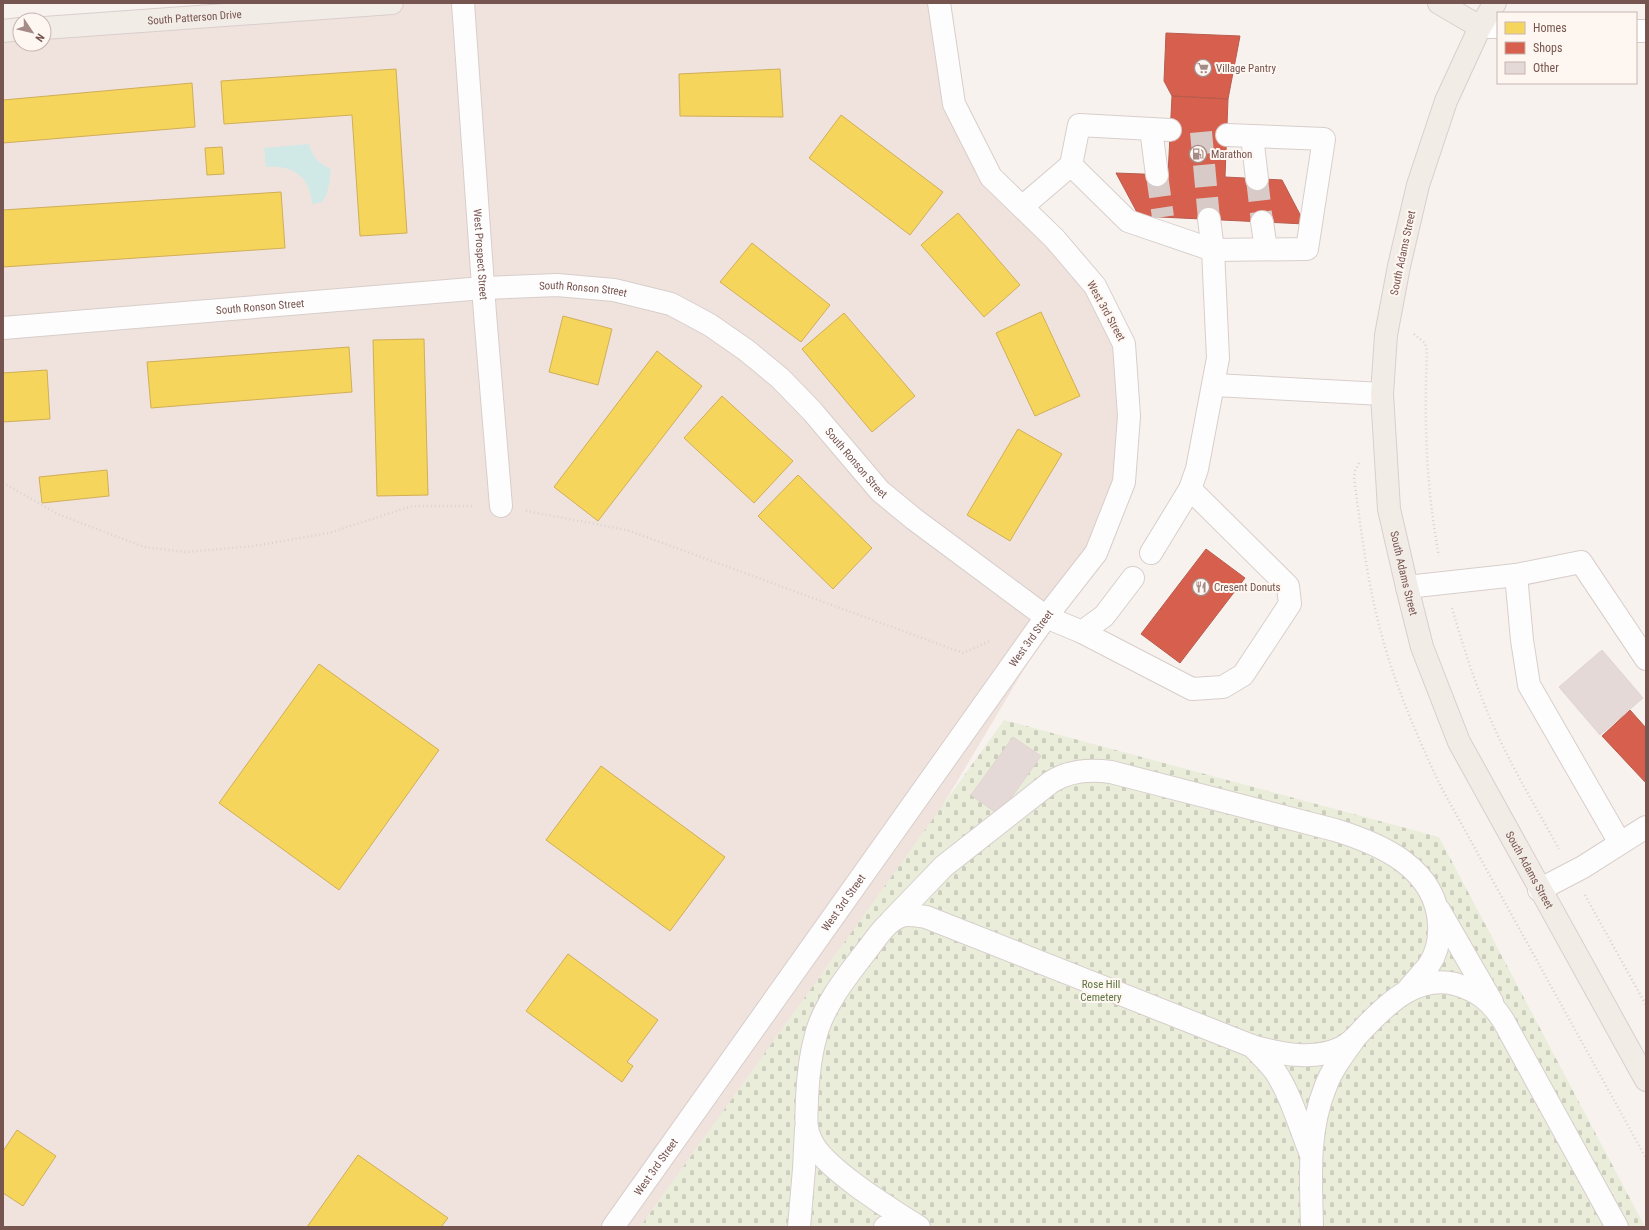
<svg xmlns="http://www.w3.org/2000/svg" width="1649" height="1230" font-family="'Roboto Condensed',sans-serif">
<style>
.residential{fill:#f0e3dd;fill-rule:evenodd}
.cemetery{fill:url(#cemetery-stones)}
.water{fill:#d1e9e6}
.homes{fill:#f6d55c;stroke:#d0ae58}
.shops{fill:#d6604d;stroke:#b95c4e}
.building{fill:#e4d9d6;stroke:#e0d4d1}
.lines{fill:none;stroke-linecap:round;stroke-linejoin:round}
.minor-tunnel{stroke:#d8cac7;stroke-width:22;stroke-dasharray:22 11;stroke-linecap:butt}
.minor-casing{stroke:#d7cecb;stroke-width:24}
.major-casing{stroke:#d9cecc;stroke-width:24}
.path{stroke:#dad1cf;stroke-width:2.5;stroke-dasharray:1 3;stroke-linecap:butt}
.minor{stroke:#fefdfd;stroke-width:22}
.major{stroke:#f2ece7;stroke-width:22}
.labels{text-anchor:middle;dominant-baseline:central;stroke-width:4;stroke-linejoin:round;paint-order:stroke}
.street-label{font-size:11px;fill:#76544f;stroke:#fef6f1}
.poi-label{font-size:11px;fill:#76544f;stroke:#fef6f1;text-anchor:start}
.park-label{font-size:11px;fill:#5e7444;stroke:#fef6f1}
</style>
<defs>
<pattern id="cemetery-stones" width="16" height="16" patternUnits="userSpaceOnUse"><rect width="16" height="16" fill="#e9edda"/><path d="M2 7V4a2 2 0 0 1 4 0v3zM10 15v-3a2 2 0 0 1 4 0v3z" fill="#cbcdbd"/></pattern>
</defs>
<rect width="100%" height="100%" fill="#f8f2ef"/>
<path class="residential" d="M 270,3 L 934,3 L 957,132 L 1105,306 L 1134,409 L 1102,539 L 940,810 L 640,1227 L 3,1227 L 3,19 ZM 20,20 L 44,20 L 44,44 L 20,44 Z"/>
<path class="cemetery" d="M 1004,720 L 1439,837 L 1645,1227 L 640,1227 Z"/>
<path class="water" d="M 309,144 C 312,157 319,163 331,169 L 329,185 L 326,196 L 322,202 L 312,204 C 310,176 293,165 266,167 L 264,148 Z"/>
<path class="homes" d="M 396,69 L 407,233 L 360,236 L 352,115 L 224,124 L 221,81 Z
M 780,69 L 783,117 L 680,116 L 679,74 Z
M 192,83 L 195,127 L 3,143 L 3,100 Z
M 841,115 L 943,192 L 910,235 L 809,158 Z
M 222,147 L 224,174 L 207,175 L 205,148 Z
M 281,192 L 285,248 L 3,267 L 3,210 Z
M 958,213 L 1020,285 L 984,317 L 921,245 Z
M 752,243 L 830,305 L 801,342 L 720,282 Z
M 1041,312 L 1080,396 L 1035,416 L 996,333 Z
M 844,313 L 915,396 L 872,432 L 802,349 Z
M 563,316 L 612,329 L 598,385 L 549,372 Z
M 424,339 L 428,495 L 377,496 L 373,340 Z
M 349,347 L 352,392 L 151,408 L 147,362 Z
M 657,351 L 702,386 L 598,521 L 554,487 Z
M 47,370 L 50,419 L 3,422 L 3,373 Z
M 722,396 L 793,461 L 754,503 L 684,438 Z
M 1018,429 L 1062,454 L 1010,541 L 967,515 Z
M 107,470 L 109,496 L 42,503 L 39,477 Z
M 798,475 L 872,548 L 833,589 L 758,516 Z
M 319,664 L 439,750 L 339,890 L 219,803 Z
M 601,766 L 725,857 L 670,931 L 546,840 Z
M 568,954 L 658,1020 L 627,1062 L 633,1066 L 622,1082 L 526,1011 Z
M 17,1130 L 56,1156 L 23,1206 L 3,1193 L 3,1151 Z
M 358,1155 L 448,1218 L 441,1227 L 307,1227 Z"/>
<path class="shops" d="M 1166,33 L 1240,36 L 1228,99 L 1172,96 L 1164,81 Z
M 1172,96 L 1228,99 L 1225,177 L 1282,180 L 1305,224 L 1139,216 L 1116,173 L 1168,175 Z
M 1206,549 L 1245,578 L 1180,663 L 1141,634 Z
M 1630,710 L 1646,728 L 1646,783 L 1602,736 Z"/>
<path class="building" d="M 1602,650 L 1643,698 L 1600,735 L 1559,687 Z
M 1013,737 L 1041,756 L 999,815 L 971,795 Z"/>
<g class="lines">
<path class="minor-tunnel" d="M 1201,132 L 1209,219
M 1157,175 L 1163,217
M 1257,179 L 1262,222"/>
<defs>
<g id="minor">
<path id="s1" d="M 463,3 L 485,314 L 501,506"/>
<path d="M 1480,27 L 1498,27"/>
<path d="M 1636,31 L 1646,31"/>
<path d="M 1151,129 L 1157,175"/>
<path d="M 1252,136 L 1257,179"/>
<path d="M 1071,165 L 1079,125 L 1170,130"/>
<path d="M 1022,207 L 1071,165 L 1128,221 L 1213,250 L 1218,358 L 1197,469 L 1190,489 L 1151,553"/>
<path d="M 1209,219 L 1213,250 L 1307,249 L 1324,139 L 1227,135"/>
<path d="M 1262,222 L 1266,249"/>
<path id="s2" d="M 3,328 L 483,288 L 557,285 L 614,290 L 671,304 L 710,325 L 746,350 L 780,378 L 812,411 L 880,491 L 914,519 L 1046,617 L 1082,632 L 1104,616 L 1133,578"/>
<path d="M 1214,385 L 1382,394"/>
<path d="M 1516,575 L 1522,640 L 1529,685 L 1620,843"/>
<path d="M 1407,587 L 1516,575 L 1581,562 L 1646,659"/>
<path d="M 1082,632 L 1192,689 L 1223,687 L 1243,675 L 1290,604 L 1288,586 L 1190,489"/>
<path d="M 1539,890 L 1583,867 L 1646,827"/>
<path d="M 1439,910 L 1492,1002"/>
<path d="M 891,921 L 944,866 L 1051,782 C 1068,771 1090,769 1111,772 L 1335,830 C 1381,844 1436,868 1439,924 C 1440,939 1437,953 1429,965 C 1422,974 1414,982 1407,991"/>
<path d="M 1252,1046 C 1260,1054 1268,1062 1275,1071 C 1291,1095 1299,1125 1310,1152"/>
<path id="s3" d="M 613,1227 L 1046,617 L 1096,553 L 1124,482 L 1129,416 L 1124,344 L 1095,286 L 1054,238 L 991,177 L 954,104 L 939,3"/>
<path d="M 799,1227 L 804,1169 L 806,1129"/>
<path d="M 885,1227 L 898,1225 L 911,1227"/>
<path d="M 919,1227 C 892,1210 823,1168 811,1140 C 804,1127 807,1113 807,1098 C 808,1077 810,1056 816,1035 C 824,1004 848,975 867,950 C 876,939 885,923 899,917 C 907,913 917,916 926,917 L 1252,1046 C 1280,1054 1313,1061 1341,1048 C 1353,1042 1358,1034 1366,1026 C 1390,1001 1418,975 1455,984 C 1478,991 1490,1000 1503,1020 L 1617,1227"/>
<path d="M 1312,1227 C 1311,1180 1307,1133 1325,1088 C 1331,1071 1342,1056 1353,1041"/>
</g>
<g id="major">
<path d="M 1439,3 L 1480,27"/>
<path id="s4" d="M 1495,3 L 1480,27 L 1446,101 L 1418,185 L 1399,266 L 1386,335 L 1382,394 L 1389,509 L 1407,587 L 1422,647 L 1459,742 L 1646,1080"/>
<path id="s5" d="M 44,28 L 392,3"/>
<path d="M 3,31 L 20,29"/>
</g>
</defs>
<use href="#minor" class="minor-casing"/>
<use href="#major" class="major-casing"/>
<path class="path" d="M 1414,334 L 1425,343 L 1427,351 C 1424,420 1426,488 1439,556
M 1359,463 L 1355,471 L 1354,477 C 1360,524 1366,571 1377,617 C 1391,676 1415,732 1441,787 L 1646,1158
M 3,483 L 60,515 L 144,547 L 186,552 L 254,546 L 329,533 L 412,506 L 474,506
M 526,511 L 627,530 L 963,653 L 990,641
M 1452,608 C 1463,646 1475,684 1491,720 C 1510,765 1536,807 1559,849
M 1585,895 L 1646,1005"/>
<use href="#minor" class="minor"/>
<use href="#major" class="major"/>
</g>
<defs>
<symbol id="supermarket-ring" viewBox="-11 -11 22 22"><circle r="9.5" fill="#fef6f1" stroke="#a48b87" stroke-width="1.5"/><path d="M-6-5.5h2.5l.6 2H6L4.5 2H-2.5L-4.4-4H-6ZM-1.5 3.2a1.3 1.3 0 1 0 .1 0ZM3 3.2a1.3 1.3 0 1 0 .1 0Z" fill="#a48b87"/></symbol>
<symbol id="fuel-ring" viewBox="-11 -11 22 22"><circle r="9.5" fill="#fef6f1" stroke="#a48b87" stroke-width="1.5"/><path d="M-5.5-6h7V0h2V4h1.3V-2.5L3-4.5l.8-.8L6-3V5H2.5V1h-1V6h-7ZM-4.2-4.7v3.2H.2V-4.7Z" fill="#a48b87"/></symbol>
<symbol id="restaurant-ring" viewBox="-11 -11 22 22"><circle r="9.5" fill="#fef6f1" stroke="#a48b87" stroke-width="1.5"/><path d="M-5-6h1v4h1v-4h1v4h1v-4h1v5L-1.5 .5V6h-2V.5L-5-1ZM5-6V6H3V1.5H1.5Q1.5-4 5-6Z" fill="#a48b87"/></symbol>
</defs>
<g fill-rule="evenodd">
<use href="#supermarket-ring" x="1193" y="58" width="20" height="20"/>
<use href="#fuel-ring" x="1188" y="144" width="20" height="20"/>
<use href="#restaurant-ring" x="1191" y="577" width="20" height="20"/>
</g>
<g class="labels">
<g class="street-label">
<text stroke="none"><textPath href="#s5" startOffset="151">South Patterson Drive</textPath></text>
<text transform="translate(1403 253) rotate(-78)">South Adams Street</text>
<text stroke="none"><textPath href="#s1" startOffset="252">West Prospect Street</textPath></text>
<text stroke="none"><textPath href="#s2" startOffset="582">South Ronson Street</textPath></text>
<text stroke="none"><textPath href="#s2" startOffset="258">South Ronson Street</textPath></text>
<text transform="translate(1106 311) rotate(61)">West 3rd Street</text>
<text stroke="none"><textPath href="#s2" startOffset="918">South Ronson Street</textPath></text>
<text stroke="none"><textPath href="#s4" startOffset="592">South Adams Street</textPath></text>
<text stroke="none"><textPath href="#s3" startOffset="722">West 3rd Street</textPath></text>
<text stroke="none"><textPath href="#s4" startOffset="916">South Adams Street</textPath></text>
<text stroke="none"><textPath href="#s3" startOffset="398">West 3rd Street</textPath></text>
<text stroke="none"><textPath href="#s3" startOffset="74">West 3rd Street</textPath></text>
</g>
<g class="poi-label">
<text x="1216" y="68">Village Pantry</text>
<text x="1211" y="154">Marathon</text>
<text x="1214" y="587">Cresent Donuts</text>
</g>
<g class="park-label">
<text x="1101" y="984">Rose Hill<tspan x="1101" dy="13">Cemetery</tspan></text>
</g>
</g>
<rect width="1649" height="1230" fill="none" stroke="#76544f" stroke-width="8"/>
<rect x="1497" y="12" width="140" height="72" fill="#fef6f1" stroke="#c8b5b0"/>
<rect x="1505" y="22" width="20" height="12" fill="#f6d55c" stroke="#c8b5b0"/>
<text x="1533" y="32" font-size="12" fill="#76544f">Homes</text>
<rect x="1505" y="42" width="20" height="12" fill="#d6604d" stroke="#c8b5b0"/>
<text x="1533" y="52" font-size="12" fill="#76544f">Shops</text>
<rect x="1505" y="62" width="20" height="12" fill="#e4d9d6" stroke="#c8b5b0"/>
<text x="1533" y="72" font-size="12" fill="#76544f">Other</text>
<g transform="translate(32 32) rotate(125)"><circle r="19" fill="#fef6f1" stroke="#c8b5b0"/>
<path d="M0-3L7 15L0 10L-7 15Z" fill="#a48b87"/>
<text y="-6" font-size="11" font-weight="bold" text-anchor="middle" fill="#76544f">N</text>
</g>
</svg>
